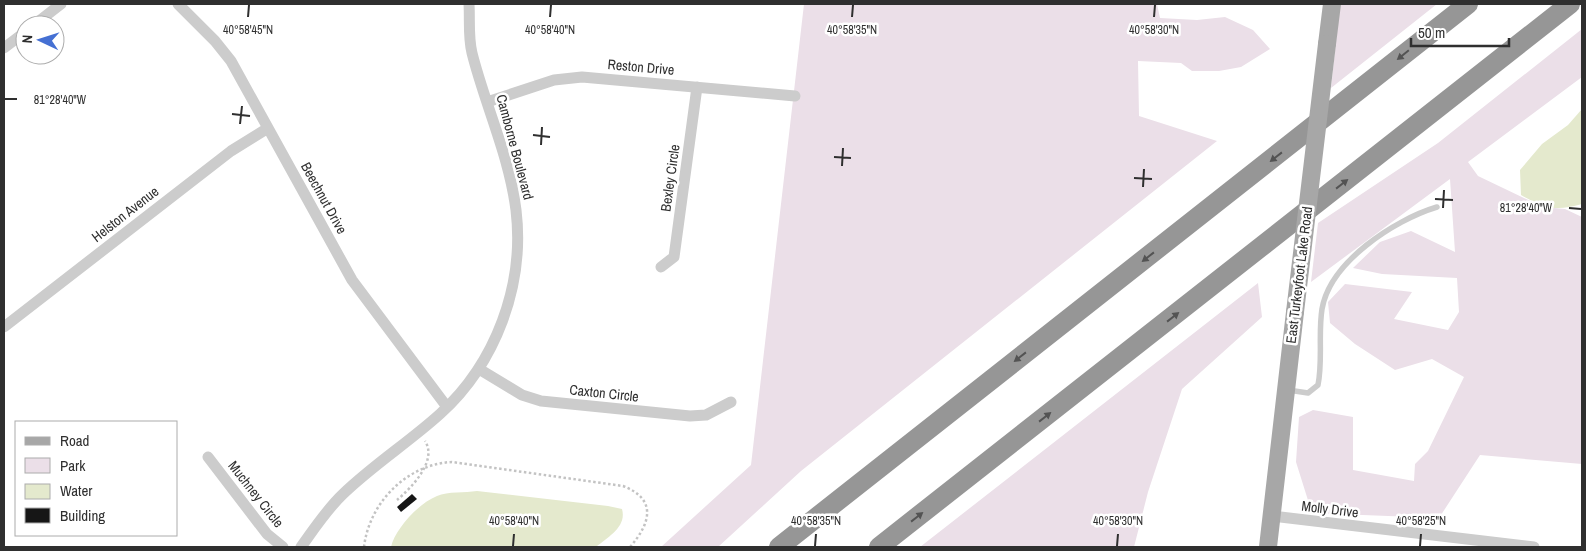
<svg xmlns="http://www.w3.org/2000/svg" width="1586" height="551" font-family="'Archivo Narrow',sans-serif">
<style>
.green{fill:#ebdfe8}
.water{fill:#e4e9cd}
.building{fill:#161616}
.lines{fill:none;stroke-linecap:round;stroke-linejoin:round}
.path{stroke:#c3c3c3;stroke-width:2.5;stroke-dasharray:2.5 2.5;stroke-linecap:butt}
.lane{stroke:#ccc;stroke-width:5.5}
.street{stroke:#ccc;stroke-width:11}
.primary{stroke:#a7a7a7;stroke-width:18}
.highway{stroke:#969696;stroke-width:20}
.primary-bridge{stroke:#a7a7a7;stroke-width:18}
.oneway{fill:#535353}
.ticks{fill:none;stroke:#2f2f2f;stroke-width:2}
.labels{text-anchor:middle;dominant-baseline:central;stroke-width:5;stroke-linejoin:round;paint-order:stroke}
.street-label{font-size:14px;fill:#2f2f2f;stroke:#fff}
.ticks-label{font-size:12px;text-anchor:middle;fill:#2f2f2f;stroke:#fff;stroke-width:5;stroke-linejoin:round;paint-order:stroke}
</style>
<rect width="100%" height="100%" fill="#fff"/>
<path class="green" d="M 804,4 L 1157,4 L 1160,18 L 1197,20 L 1225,17 L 1253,30 L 1270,49 L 1241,67 L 1219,71 L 1192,71 L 1181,63 L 1138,61 L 1139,116 L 1217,141 L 801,471 L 718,547 L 661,547 L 751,465 Z
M 1340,4 L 1437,4 L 1331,88 Z
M 1582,29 L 1582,77 L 1468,162 L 1478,176 L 1543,207 L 1565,209 L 1582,217 L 1582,464 L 1480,455 L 1439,518 L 1312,513 L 1296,462 L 1299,417 L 1313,410 L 1353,417 L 1353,470 L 1414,481 L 1415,464 L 1428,451 L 1464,377 L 1432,359 L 1395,370 L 1355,344 L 1330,323 L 1328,302 L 1345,284 L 1412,292 L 1394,319 L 1448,330 L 1459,312 L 1457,278 L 1382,274 L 1353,268 L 1380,242 L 1411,231 L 1455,252 L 1450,179 L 1311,282 L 1318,223 L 1438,143 Z
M 1258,283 L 1262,317 L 1182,389 L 1148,492 L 1134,547 L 920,547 Z"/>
<path class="water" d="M 1582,109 L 1582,204 C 1555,212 1544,208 1521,195 L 1520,170 L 1542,144 L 1568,125 Z
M 477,491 L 608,506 L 622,509 C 627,527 608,537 596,547 L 391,547 C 395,529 419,503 437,496 C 448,491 465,493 477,491 Z"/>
<path class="building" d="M 412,494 L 417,499 L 401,512 L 397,507 Z"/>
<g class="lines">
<path class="path" d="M 397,500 C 411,488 438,461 425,441
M 364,547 C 369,503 407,464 452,462 L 623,486 C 657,499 651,523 630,547"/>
<path class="lane" d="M 1288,390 L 1308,393 L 1318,385 C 1323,360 1318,334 1322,309 C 1330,262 1394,220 1437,207"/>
<path class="street" d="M 178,4 L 215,41 L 231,61 L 352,280 L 447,407
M 34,25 L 61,4
M 4,48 L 25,32
M 487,102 L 554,80 L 582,77 L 795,96
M 661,267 L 674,257 L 697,87
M 4,327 L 231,151 L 268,128
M 479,369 L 522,395 L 541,401 L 690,416 L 706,415 L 731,402
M 208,457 L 267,534 L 283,547
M 1272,516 L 1534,547
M 301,547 C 314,529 327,509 343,494 C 373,465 409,442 440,414 C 496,363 525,285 516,210 C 509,155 485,105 472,53 C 468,37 470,20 469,4"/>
<path class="primary" d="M 1327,44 L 1332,4
M 1268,547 L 1295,312"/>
<path class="highway" d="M 779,547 L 1468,4
M 879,547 L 1570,4"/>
<path class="primary-bridge" d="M 1295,312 L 1327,44"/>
</g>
<defs><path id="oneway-solid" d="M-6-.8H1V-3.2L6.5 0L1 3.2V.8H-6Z" transform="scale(1.25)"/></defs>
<g class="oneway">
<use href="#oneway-solid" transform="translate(1403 55) rotate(141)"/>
<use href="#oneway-solid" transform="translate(1276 157) rotate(142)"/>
<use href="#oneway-solid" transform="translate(1342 184) rotate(-38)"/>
<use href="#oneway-solid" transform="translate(1148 257) rotate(142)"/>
<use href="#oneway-solid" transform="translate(1173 317) rotate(-38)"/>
<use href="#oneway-solid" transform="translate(1020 357) rotate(142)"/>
<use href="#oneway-solid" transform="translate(1045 417) rotate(-38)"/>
<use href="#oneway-solid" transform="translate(917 517) rotate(-38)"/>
</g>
<path class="ticks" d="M 248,17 L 249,5M 550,17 L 551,5M 852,17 L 853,5M 1154,17 L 1155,5M 5,99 L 17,99M 232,114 L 250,116M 240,124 L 242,106M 533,135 L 550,137M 541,145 L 542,127M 834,157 L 851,158M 842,166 L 843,148M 1134,178 L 1152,179M 1143,187 L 1144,169M 1435,199 L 1453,200M 1443,208 L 1444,190M 1569,208 L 1581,209M 513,546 L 514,534M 815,546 L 816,534M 1117,546 L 1118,534M 1420,546 L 1421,534"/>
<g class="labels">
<g class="street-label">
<text transform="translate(641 67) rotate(5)">Reston Drive</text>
<text transform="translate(515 147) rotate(75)">Camborne Boulevard</text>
<text transform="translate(670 178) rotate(-82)">Bexley Circle</text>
<text transform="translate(324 198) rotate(61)">Beechnut Drive</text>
<text transform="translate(125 214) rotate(-38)">Helston Avenue</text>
<text transform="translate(1299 275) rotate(-83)">East Turkeyfoot Lake Road</text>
<text transform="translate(604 393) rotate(6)">Caxton Circle</text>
<text transform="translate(256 494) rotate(52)">Muchney Circle</text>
<text transform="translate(1330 509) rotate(7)">Molly Drive</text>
</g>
</g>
<g class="ticks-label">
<text x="248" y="34">40°58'45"N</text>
<text x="550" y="34">40°58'40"N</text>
<text x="852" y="34">40°58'35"N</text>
<text x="1154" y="34">40°58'30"N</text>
<text x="60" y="104">81°28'40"W</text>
<text x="1526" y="212">81°28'40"W</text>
<text x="514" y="525">40°58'40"N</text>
<text x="816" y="525">40°58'35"N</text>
<text x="1118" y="525">40°58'30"N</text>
<text x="1421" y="525">40°58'25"N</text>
</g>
<rect width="1586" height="551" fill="none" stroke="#2f2f2f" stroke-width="10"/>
<rect x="15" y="421" width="162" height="115" fill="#ffffff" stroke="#acacac"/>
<rect x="25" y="437" width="25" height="8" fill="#a7a7a7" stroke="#acacac"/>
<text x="60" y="446" font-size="15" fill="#2f2f2f">Road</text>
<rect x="25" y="458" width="25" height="15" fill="#ebdfe8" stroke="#acacac"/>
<text x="60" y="471" font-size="15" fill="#2f2f2f">Park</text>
<rect x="25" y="484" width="25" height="15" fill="#e4e9cd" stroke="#acacac"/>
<text x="60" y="496" font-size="15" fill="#2f2f2f">Water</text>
<rect x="25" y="508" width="25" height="15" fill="#161616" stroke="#acacac"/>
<text x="60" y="521" font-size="15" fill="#2f2f2f">Building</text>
<g transform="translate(40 40) rotate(274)"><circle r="24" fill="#ffffff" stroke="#acacac"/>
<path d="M0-4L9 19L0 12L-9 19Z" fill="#4570d3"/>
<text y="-8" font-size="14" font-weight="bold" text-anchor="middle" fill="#2f2f2f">N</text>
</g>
<path d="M1411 38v8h98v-8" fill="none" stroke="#2f2f2f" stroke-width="2.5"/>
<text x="1418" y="38" font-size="15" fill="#2f2f2f" stroke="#ffffff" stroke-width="4" paint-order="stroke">50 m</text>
</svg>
